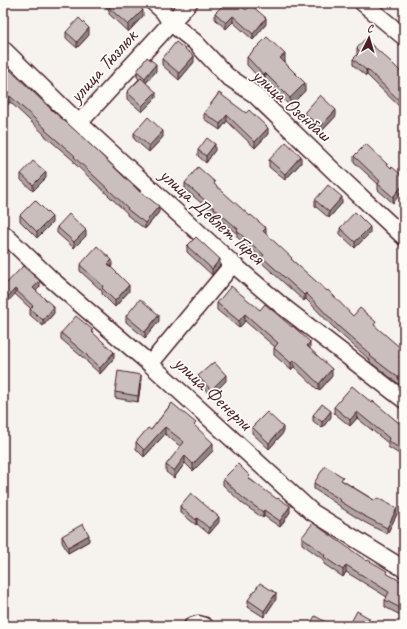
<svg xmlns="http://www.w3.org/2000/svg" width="407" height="629" font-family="Caveat,sans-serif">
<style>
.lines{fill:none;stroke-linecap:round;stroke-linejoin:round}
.minor-casing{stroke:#4a1f2b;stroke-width:19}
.minor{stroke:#fdfcf7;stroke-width:16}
.wall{fill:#afa4a3;stroke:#4a1f2b}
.shaded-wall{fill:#8e8685;stroke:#4a1f2b}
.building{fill:#cbbfbe;stroke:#4a1f2b}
.labels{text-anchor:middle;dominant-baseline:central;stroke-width:3.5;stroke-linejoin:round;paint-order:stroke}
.street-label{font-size:20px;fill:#4a1f2b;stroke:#fdfcf7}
</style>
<rect width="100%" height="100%" fill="#f6f3ef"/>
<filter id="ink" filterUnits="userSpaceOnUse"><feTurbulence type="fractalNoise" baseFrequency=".025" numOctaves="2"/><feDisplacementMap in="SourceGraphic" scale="8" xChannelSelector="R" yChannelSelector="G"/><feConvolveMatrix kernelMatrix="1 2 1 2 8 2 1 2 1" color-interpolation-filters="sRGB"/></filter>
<g filter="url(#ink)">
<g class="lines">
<defs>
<path id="minor" d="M 154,3 L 163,11 L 171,23 L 195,42 L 227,76 L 254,94 L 343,180 L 404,237
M 363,3 L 404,37
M 3,49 L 79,123 L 233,264 L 281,305 L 404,400
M 79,123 L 189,3
M 3,233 L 52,280 L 150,364 L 312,512 L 404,569
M 150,364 L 233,264
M 192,626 L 198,624 L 205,626"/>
</defs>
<use href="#minor" class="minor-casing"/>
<use href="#minor" class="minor"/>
</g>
<path class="wall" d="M 102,3 L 136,3 L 143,16 L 128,32 L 109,14 L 109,10 Z
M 246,10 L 266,24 L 253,40 L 233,22 L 226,29 L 215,19 L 215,13 Z
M 66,32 L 89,35 L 77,48 L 66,38 Z
M 357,48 L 404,75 L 404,111 L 367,75 L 366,76 L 353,65 L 353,59 L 357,55 Z
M 247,57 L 285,62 L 305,91 L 290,106 L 265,81 L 264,83 L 247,65 Z
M 162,59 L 194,62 L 179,80 L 162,65 Z
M 137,71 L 156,71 L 146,83 L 156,98 L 142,112 L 127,99 L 127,92 L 139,79 L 137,77 Z
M 3,73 L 159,212 L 145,229 L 127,215 L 127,213 L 74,163 L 74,161 L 45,136 L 45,135 L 10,102 L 5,108 L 3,106 Z
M 219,93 L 268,134 L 255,148 L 227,121 L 220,130 L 204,119 L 204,113 Z
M 304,113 L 336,116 L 320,133 L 304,119 Z
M 134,133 L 163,137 L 149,152 L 134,139 Z
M 198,150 L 215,150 L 206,163 L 198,156 Z
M 404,150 L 404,159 L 402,157 L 402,151 Z
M 354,156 L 391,168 L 404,177 L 393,203 L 378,190 L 378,184 L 354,162 Z
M 269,160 L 301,163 L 285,180 L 269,167 Z
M 21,174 L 46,178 L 33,191 L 21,180 Z
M 185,183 L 215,185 L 292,260 L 353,316 L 376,328 L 404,357 L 403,359 L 404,360 L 404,388 L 370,362 L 370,360 L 338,332 L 306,299 L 304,301 L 262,263 L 262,259 L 237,237 L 237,234 L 185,189 Z
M 315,200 L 342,203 L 329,218 L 315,206 Z
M 20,215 L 52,223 L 37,238 L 20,221 Z
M 57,227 L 86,236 L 74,248 L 57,233 Z
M 340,228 L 370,233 L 355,248 L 340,234 Z
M 187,246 L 220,265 L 212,275 L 187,252 Z
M 80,265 L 112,266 L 110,267 L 129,291 L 115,307 L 102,294 L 102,291 L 80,271 Z
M 3,287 L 40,287 L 36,291 L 54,313 L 43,326 L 30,315 L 30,309 L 31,309 L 15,294 Z
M 217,303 L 260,310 L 310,349 L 332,376 L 319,391 L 294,367 L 291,370 L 274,355 L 274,348 L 275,347 L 245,321 L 239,328 L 217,310 Z
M 126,316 L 159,321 L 145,338 L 126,322 Z
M 61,333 L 93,333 L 114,358 L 100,374 L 87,362 L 87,361 L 61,339 Z
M 198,376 L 226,381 L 211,396 L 198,382 Z
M 141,381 L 138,402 L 115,398 L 115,392 Z
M 172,403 L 213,451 L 193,471 L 185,463 L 174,478 L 166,472 L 166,465 L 181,447 L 165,434 L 144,457 L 136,449 L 136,442 L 151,430 Z
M 372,403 L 399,423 L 404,424 L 404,457 L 388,447 L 388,443 L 357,418 L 350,426 L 334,413 L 334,407 Z
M 313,415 L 331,417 L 322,428 L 313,421 Z
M 252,427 L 283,433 L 269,449 L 252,433 Z
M 223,479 L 250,479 L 290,512 L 280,527 L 264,516 L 263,518 L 243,504 L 223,485 Z
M 343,481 L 397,514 L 387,534 L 364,522 L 340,507 L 340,506 L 314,489 L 314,483 Z
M 180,506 L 219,522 L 209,534 L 197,524 L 196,525 L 180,512 Z
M 62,536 L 89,541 L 68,553 L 62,542 Z
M 302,537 L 367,561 L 387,574 L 404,583 L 404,617 L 385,607 L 385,600 L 387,597 L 346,572 L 343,577 L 324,564 L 324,560 L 302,544 Z
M 276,599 L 264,617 L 248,607 L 248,600 Z"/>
<path class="shaded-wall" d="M 3,3 L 7,3 L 3,8 Z
M 143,10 L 143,16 L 128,32 L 128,25 Z
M 233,16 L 233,22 L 226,29 L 226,23 Z
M 266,18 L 266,24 L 253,40 L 253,34 Z
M 89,28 L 89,35 L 77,48 L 77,42 Z
M 285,54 L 285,62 L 280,66 L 280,58 Z
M 194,56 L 194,62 L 179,80 L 179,73 Z
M 156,64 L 156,71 L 145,84 L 145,78 Z
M 367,69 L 367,75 L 366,76 L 366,70 Z
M 265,73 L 265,81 L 264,83 L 264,75 Z
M 305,83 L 305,91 L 290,106 L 290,98 Z
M 156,92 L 156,98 L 142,112 L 142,106 Z
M 10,96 L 10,102 L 5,108 L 5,102 Z
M 336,110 L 336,116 L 320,133 L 320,127 Z
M 227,115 L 227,121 L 220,130 L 220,124 Z
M 268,128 L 268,134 L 255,148 L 255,142 Z
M 163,131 L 163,137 L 149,152 L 149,146 Z
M 215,144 L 215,150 L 206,163 L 206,156 Z
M 301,156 L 301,163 L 285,180 L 285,174 Z
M 46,172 L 46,178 L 33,191 L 33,185 Z
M 404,184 L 404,190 L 393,203 L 393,197 Z
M 342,197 L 342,203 L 329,218 L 329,212 Z
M 159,206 L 159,212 L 145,229 L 145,223 Z
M 52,217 L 52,223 L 37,238 L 37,232 Z
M 370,227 L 370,233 L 355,248 L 355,242 Z
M 266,228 L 266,234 L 263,231 Z
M 86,230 L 86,236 L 74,248 L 74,242 Z
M 220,259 L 220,265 L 212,275 L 212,269 Z
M 112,260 L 112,266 L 108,270 L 108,264 Z
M 40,281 L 40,287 L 33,294 L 33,288 Z
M 129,285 L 129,291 L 115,307 L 115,301 Z
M 15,289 L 15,294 L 3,307 L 3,302 Z
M 306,293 L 306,299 L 304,301 L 304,295 Z
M 54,307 L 54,313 L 43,326 L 43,320 Z
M 245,314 L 245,321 L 239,328 L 239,321 Z
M 159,315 L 159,321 L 145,338 L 145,332 Z
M 310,342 L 310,349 L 307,346 Z
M 404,351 L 404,357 L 399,363 L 399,357 Z
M 114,352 L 114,358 L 100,374 L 100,368 Z
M 294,360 L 294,367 L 291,370 L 291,363 Z
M 332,369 L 332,376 L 319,391 L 319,384 Z
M 141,375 L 141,381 L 138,402 L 138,396 Z
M 226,375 L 226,381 L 211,396 L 211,390 Z
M 331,411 L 331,417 L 322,428 L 322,422 Z
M 357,412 L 357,418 L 350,426 L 350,420 Z
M 165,427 L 165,434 L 144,457 L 144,450 Z
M 283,427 L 283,433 L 269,449 L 269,443 Z
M 213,443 L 213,451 L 193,471 L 193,464 Z
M 185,456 L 185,463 L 174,478 L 174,471 Z
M 290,506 L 290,512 L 280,527 L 280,521 Z
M 397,508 L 397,514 L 387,534 L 387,528 Z
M 264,510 L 264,516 L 263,518 L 263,512 Z
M 219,517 L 219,522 L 209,534 L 209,528 Z
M 197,518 L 197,524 L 196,525 L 196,520 Z
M 89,535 L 89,541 L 68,553 L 68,547 Z
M 346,565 L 346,572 L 343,577 L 343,570 Z
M 276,593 L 276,599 L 264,617 L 264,611 Z
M 369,618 L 369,624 L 368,626 L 364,626 Z"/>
<path class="building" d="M 108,3 L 136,3 L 143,10 L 128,25 L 109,8 L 111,6 Z
M 225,3 L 238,3 L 246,10 L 251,5 L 266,18 L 253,34 L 233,16 L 226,23 L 215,13 Z
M 79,18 L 89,28 L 77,42 L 66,32 Z
M 267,37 L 285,54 L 280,58 L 305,83 L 290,98 L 265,73 L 264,75 L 247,57 Z
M 365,39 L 390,61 L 404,75 L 404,105 L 367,69 L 366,70 L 353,59 L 360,52 L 357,48 Z
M 176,42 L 194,56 L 179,73 L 162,59 Z
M 147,57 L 156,64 L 145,78 L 137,71 Z
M 8,68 L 53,111 L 76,131 L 140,192 L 141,192 L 159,206 L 145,223 L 127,209 L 128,208 L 74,157 L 75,156 L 45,130 L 46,129 L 10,96 L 5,102 L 3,100 L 3,73 Z
M 141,78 L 156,92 L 142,106 L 127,92 Z
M 219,93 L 246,113 L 249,110 L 268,128 L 255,142 L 227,115 L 220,124 L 204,113 Z
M 320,95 L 336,110 L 320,127 L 304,113 Z
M 148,117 L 163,131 L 149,146 L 134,133 Z
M 207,138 L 215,144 L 206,156 L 198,150 Z
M 286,142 L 301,156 L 285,174 L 269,160 Z
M 366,144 L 391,168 L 392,167 L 404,177 L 404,184 L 393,197 L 378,184 L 380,181 L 354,156 Z
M 33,161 L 46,172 L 33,185 L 21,174 Z
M 198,167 L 215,182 L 214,184 L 250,216 L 251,215 L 266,228 L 263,231 L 292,258 L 291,259 L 327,291 L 328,290 L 353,316 L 360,308 L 376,322 L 374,325 L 404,351 L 399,357 L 404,360 L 404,382 L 370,356 L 371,355 L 338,326 L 306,293 L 304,295 L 262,257 L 264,255 L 237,231 L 238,229 L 185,183 Z
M 328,185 L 342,197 L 329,212 L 315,200 Z
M 35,200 L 52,217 L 37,232 L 20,215 Z
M 355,212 L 370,227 L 355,242 L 340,228 Z
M 69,214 L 86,230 L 74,242 L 57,227 Z
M 196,237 L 220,259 L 212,269 L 187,246 Z
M 97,246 L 112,260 L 108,264 L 129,285 L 115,301 L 102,288 L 103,286 L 80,265 Z
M 23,266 L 40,281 L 33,288 L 54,307 L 43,320 L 30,309 L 33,306 L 15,289 L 3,302 L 3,287 Z
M 231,286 L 260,310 L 265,304 L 292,327 L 293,326 L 310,342 L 307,346 L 332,369 L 319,384 L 294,360 L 291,363 L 274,348 L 278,343 L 245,314 L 239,321 L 217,303 Z
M 140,299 L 159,315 L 145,332 L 126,316 Z
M 76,316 L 93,330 L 91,331 L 114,352 L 100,368 L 87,356 L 87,355 L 61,333 Z
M 214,362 L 226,375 L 211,390 L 198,376 Z
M 118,371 L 141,375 L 138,396 L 115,392 Z
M 352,386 L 372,403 L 373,401 L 399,423 L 400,421 L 404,424 L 404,451 L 388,441 L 389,438 L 357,412 L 350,420 L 334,407 Z
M 172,403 L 196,423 L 194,425 L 213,443 L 193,464 L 185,456 L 174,471 L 166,465 L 184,442 L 165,427 L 144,450 L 136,442 L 148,428 L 151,430 Z
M 322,404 L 331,411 L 322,422 L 313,415 Z
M 267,412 L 283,427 L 269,443 L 252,427 Z
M 238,464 L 250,476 L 248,478 L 277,499 L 278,498 L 290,506 L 280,521 L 264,510 L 263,512 L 243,498 L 223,479 Z
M 325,466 L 343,477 L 341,480 L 375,501 L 377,498 L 397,508 L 387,528 L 364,516 L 340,501 L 341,500 L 314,483 Z
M 191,493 L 219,517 L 209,528 L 197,518 L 196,520 L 180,506 Z
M 313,523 L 367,561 L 368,560 L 387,571 L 386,573 L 404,583 L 404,610 L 385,600 L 389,592 L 346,565 L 343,570 L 324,557 L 325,555 L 302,537 Z
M 83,524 L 89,535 L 68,547 L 62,536 Z
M 260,583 L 276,593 L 264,611 L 248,600 Z
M 357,611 L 369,618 L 364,626 L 349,626 Z
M 315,616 L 333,626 L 309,626 Z"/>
</g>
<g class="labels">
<g class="street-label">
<text transform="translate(103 66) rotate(-48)">улица Тюзлюк</text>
<text transform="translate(292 105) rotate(42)">улица Озенбаш</text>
<text transform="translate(212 216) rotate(42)">улица Девлет Гирея</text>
<text transform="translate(213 393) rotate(43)">улица Фенерли</text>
</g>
</g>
<rect width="407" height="629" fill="none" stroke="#fdfcf7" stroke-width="16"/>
<rect x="8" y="8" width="391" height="613" fill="none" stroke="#4a1f2b" stroke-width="1.5" filter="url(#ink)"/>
<g transform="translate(369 38) rotate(5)" stroke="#fdfcf7" stroke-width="3" paint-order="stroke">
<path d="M0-3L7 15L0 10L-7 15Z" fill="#4a1f2b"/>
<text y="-6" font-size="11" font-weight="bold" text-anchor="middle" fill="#4a1f2b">С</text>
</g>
</svg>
